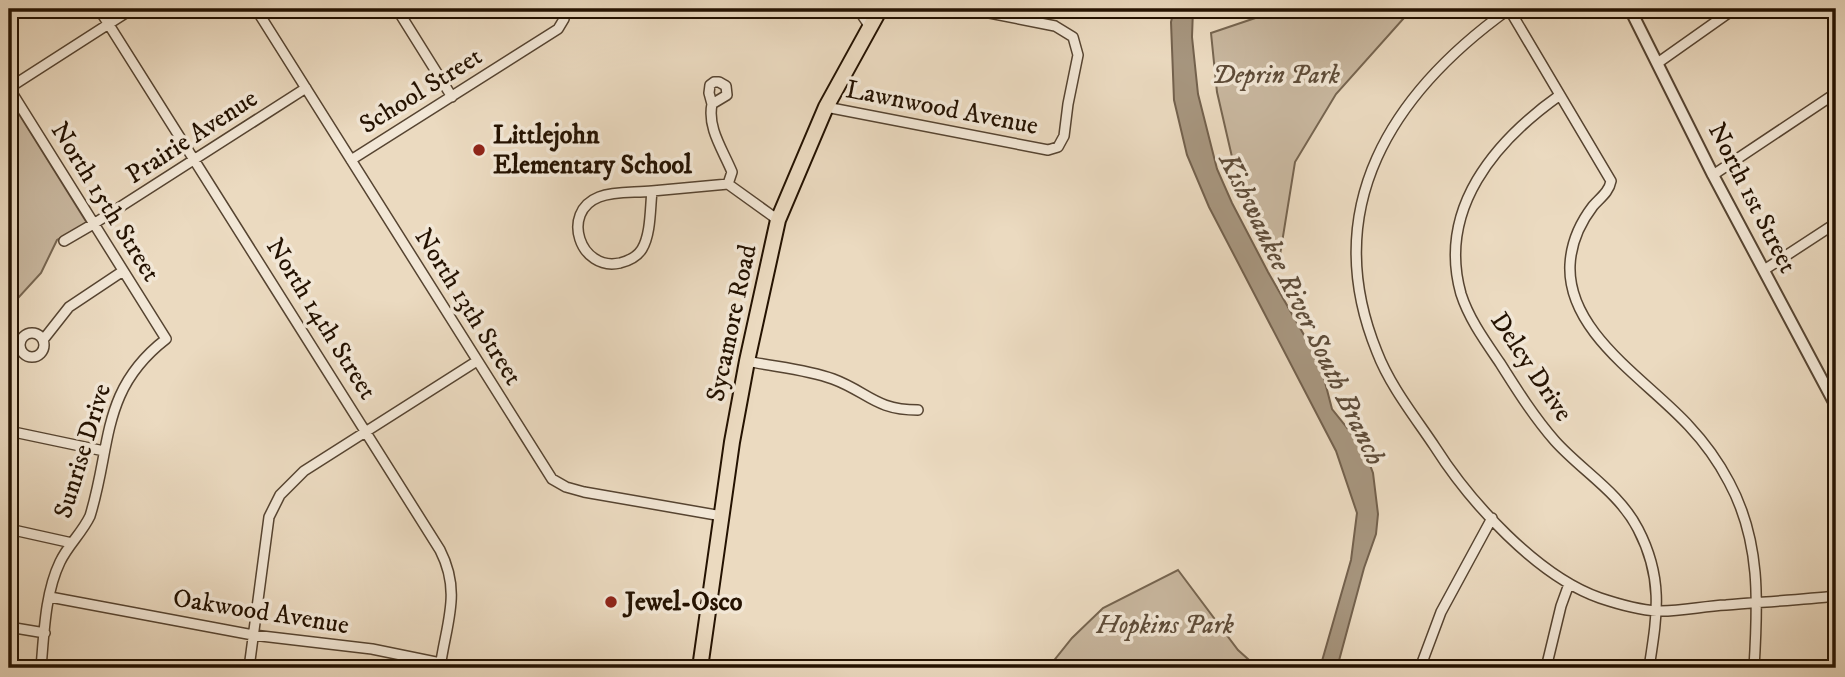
<svg xmlns="http://www.w3.org/2000/svg" width="1845" height="677" font-family="'IM FELL DW Pica',serif">
<style>
.park{fill:#c9b8a0;stroke:#766550;stroke-width:2}
.water{fill:#a7967f;stroke:#73614d;stroke-width:2}
.lines{fill:none;stroke-linecap:round;stroke-linejoin:round}
.minor-casing{stroke:#564431;stroke-width:12}
.tertiary-casing{stroke:#564431;stroke-width:14}
.primary-casing{stroke:#241201;stroke-width:18}
.minor{stroke:#f2e7d6;stroke-width:9}
.tertiary{stroke:#f2e7d6;stroke-width:10}
.primary{stroke:#ebdac0;stroke-width:14}
.poi-dot{fill:#8f2418;stroke:#f2e7d6;stroke-width:2.5}
.labels{text-anchor:middle;dominant-baseline:central;stroke-width:7;stroke-linejoin:round;paint-order:stroke}
.park-label{font-size:26px;font-style:italic;fill:#5e4c39;stroke:#f2e7d6}
.street-label{font-size:26px;fill:#241201;stroke:#f2e7d6}
.poi-label{font-size:26px;font-weight:bold;fill:#241201;stroke:#f2e7d6;text-anchor:start}
.water-label{font-size:28px;font-style:italic;fill:#5f4d3a;stroke:#f2e7d6}
</style>
<rect width="100%" height="100%" fill="#ebdac0"/>
<filter id="stains"><feTurbulence type="fractalNoise" baseFrequency=".00286" numOctaves="4"/><feColorMatrix values="0 0 0 0 .2 0 0 0 0 .09 0 0 0 0 .02 0 0 0 .5 -.17"/></filter>
<radialGradient id="worn" r=".72"><stop offset=".6" stop-color="#630" stop-opacity="0"/><stop offset="1" stop-color="#630" stop-opacity=".3"/></radialGradient>
<path class="park" d="M 1282,9 L 1412,9 L 1336,94 L 1295,162 L 1280,255 L 1232,157 L 1217,92 L 1211,33 Z
M 9,98 L 87,223 L 57,240 L 41,273 L 9,308 Z
M 1178,570 L 1238,650 L 1258,668 L 1048,668 L 1072,638 L 1103,608 Z"/>
<path class="water" d="M 1174,9 L 1193,9 L 1192,37 L 1198,94 L 1217,169 L 1232,203 L 1268,272 L 1320,363 L 1332,409 L 1364,449 L 1373,473 L 1378,514 L 1376,534 L 1364,568 L 1337,668 L 1320,668 L 1351,560 L 1357,513 L 1336,451 L 1209,207 L 1187,155 L 1174,100 L 1171,22 Z"/>
<g class="lines">
<defs>
<path id="minor" d="M 99,9 L 440,550 C 462,593 446,623 440,668
M 256,9 L 552,479 L 566,487 L 584,492 L 722,516
M 397,9 L 452,97
M 858,9 L 870,27
M 1659,62 L 1734,9
M 714,82 L 719,82 L 726,86 L 727,95 L 712,104 L 709,93 L 710,85 Z
M 9,88 L 166,339 C 100,390 112,445 90,516 C 82,533 68,545 60,562 C 45,593 44,634 41,668
M 9,88 L 132,9
M 1560,95 C 1495,141 1437,209 1461,294 C 1469,319 1485,341 1500,363 C 1517,390 1534,417 1555,441 C 1582,471 1619,492 1638,529 C 1664,579 1657,616 1649,668
M 712,104 C 707,128 723,150 732,172 L 728,184
M 826,107 L 1048,150 L 1058,147 L 1064,136 L 1068,104 L 1078,55 L 1073,37 L 1055,26 L 969,9
M 351,160 L 558,29 L 564,19 L 562,9
M 1713,175 L 1836,93
M 728,184 L 778,220
M 652,191 C 650,209 651,234 642,249 C 637,257 628,261 620,263 C 580,272 560,212 599,197 C 615,191 635,193 652,191 Z
M 652,191 L 728,184
M 64,241 L 95,223 L 306,88
M 1764,270 L 1836,223
M20 345a12 12 0 1 1 24 0a12 12 0 1 1-24 0Z
M 43,340 L 69,307 L 123,271
M 747,361 C 775,367 806,369 833,379 C 868,392 875,410 918,410
M 9,431 L 104,451
M 9,529 L 72,543
M 50,597 L 253,635 L 372,649 L 465,668
M 9,627 L 45,633
M 249,668 L 269,517 L 280,495 L 304,471 L 477,361
M 1420,668 L 1441,612 L 1492,518
M 1546,668 L 1561,606 L 1569,584
M 1754,668 C 1758,603 1761,541 1729,482 C 1718,461 1705,443 1689,426 C 1647,380 1567,333 1570,265 C 1571,243 1580,223 1593,206 C 1600,198 1609,192 1611,181 L 1509,9 C 1392,93 1318,207 1377,352 C 1390,386 1415,417 1435,447 C 1470,502 1537,576 1600,598 C 1618,604 1639,610 1657,611 C 1679,612 1703,606 1726,605 C 1763,602 1799,600 1836,596"/>
<path id="tertiary" d="M 1630,9 L 1713,175 L 1836,406"/>
<path id="primary" d="M 700,668 L 732,442 L 747,361 L 778,220 L 826,107 L 880,9"/>
</defs>
<use href="#minor" class="minor-casing"/>
<use href="#tertiary" class="tertiary-casing"/>
<use href="#primary" class="primary-casing"/>
<use href="#minor" class="minor"/>
<use href="#tertiary" class="tertiary"/>
<use href="#primary" class="primary"/>
</g>
<g class="poi-dot">
<circle cx="479" cy="150" r="7"/>
<circle cx="611" cy="602" r="7"/>
</g>
<g class="labels">
<g class="park-label">
<text x="1276" y="75">Deprin Park</text>
<text x="1165" y="625">Hopkins Park</text>
</g>
<g class="street-label">
<text transform="translate(421 91) rotate(-32)">School Street</text>
<text transform="translate(942 108) rotate(11)">Lawnwood Avenue</text>
<text transform="translate(192 137) rotate(-33)">Prairie Avenue</text>
<text transform="translate(1752 198) rotate(63)">North 1st Street</text>
<text transform="translate(105 202) rotate(58)">North 15th Street</text>
<text transform="translate(468 307) rotate(58)">North 13th Street</text>
<text transform="translate(321 319) rotate(58)">North 14th Street</text>
<text transform="translate(732 323) rotate(-78)">Sycamore Road</text>
<text transform="translate(1531 367) rotate(56)">Delcy Drive</text>
<text transform="translate(83 451) rotate(-73)">Sunrise Drive</text>
<text transform="translate(261 612) rotate(9)">Oakwood Avenue</text>
</g>
<g class="poi-label">
<text x="493" y="135">Littlejohn<tspan x="493" dy="30">Elementary School</tspan></text>
<text x="625" y="602">Jewel-Osco</text>
</g>
<g class="water-label">
<text transform="translate(1302 309) rotate(64)">Kishwaukee River South Branch</text>
</g>
</g>
<rect width="1845" height="677" fill="none" stroke="#ebdac0" stroke-width="35"/>
<rect x="10" y="10" width="1824" height="656" fill="none" stroke="#241201" stroke-width="3.5"/>
<rect x="18" y="18" width="1810" height="642" fill="none" stroke="#241201" stroke-width="2"/>
<rect width="100%" height="100%" filter="url(#stains)"/>
<rect width="100%" height="100%" fill="url(#worn)"/>
</svg>
